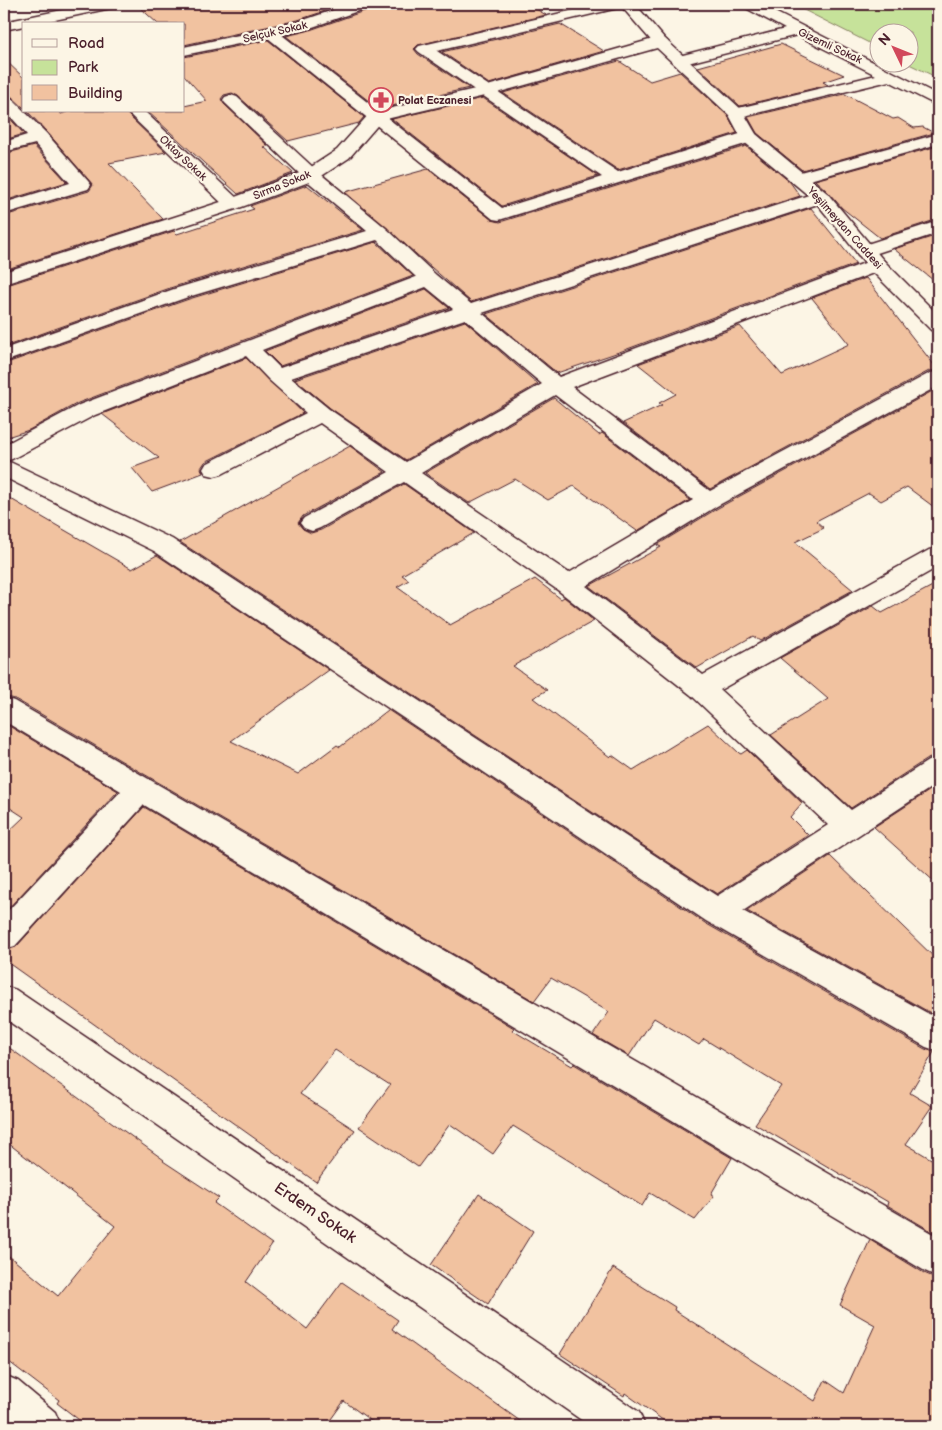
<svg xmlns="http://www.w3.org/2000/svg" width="942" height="1430" font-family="'Balsamiq Sans',sans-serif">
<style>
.green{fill:#c6e29a;stroke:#888062}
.building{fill:#f1c2a0;stroke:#4a1f2b}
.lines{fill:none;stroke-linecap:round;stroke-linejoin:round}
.minor-casing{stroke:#4a1f2b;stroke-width:3}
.tertiary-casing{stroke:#4a1f2b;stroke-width:3}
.minor{fill:#fcf5e5;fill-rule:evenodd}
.tertiary{fill:#fcf5e5;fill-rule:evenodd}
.labels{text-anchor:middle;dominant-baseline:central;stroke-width:4.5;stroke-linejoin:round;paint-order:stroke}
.far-street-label{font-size:11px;fill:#4a1f2b;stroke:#fcf5e5}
.far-poi-label{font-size:11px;font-weight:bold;fill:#4a1f2b;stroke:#fcf5e5;text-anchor:start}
.near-street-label{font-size:16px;fill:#4a1f2b;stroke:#fcf5e5}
</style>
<rect width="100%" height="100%" fill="#fcf5e5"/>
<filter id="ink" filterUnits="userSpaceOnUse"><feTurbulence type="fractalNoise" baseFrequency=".02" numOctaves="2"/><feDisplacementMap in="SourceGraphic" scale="10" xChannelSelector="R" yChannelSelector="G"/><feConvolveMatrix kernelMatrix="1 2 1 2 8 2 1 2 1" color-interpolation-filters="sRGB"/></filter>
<g filter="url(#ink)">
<path class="green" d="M 792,4 L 938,4 L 938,78 L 907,63 L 910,62 L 910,32 L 880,32 L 879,48 Z"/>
<path class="building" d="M 136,4 L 346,4 L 298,20 L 184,45 L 184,24 L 158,24 Z
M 373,4 L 528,4 L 546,15 L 418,45 L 414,49 L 418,54 L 469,88 L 379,109 L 286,36 L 307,31 L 370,9 Z
M 560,24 L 604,51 L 489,84 L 442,52 Z
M 268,40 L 364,117 L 359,123 L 288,141 L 238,96 L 232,93 L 224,95 L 221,99 L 224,104 L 268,146 L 264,147 L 293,173 L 238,194 L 147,111 L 184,111 L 184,106 L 207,101 L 184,75 L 184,57 Z
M 781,44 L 844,75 L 823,82 L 828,85 L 740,106 L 698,67 Z
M 4,59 L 24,78 L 24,108 L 11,96 L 4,93 Z
M 619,61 L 650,81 L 680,72 L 728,116 L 737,133 L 618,170 L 503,93 Z
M 845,94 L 893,119 L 898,118 L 914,128 L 923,127 L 934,133 L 802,170 L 757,133 L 748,117 Z
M 483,98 L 598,176 L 502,206 L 392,119 Z
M 27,111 L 59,111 L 61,114 L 70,111 L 124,111 L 166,152 L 109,163 L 163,219 L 4,270 L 4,216 L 89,191 L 93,185 L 47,132 Z
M 4,112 L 24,134 L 4,140 Z
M 34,146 L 67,182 L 4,201 L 4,154 Z
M 746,146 L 790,182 L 800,196 L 471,302 L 345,192 L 428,169 L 492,220 L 500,222 Z
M 938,146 L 938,219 L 880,238 L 842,208 L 828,192 L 815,180 Z
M 307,185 L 363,230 L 173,287 L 4,347 L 4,286 L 174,231 L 177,234 L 254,209 L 250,206 Z
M 811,208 L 856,264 L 622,351 L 557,373 L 486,314 Z
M 938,235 L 938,284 L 894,249 Z
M 376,242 L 413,276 L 78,403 L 29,430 L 4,438 L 4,364 L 189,299 Z
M 866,278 L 938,370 L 929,371 L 710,489 L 623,423 L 662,405 L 659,403 L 676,394 L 638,364 L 740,326 L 782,375 L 849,344 L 812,298 Z
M 426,289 L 449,308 L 280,366 L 265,351 Z
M 465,321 L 538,384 L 406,460 L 330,408 L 295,379 Z
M 246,358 L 303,413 L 205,462 L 201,468 L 203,473 L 152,492 L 132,468 L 159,458 L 102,414 Z
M 938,388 L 938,510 L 907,487 L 881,501 L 869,493 L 816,521 L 824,528 L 795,542 L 853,590 L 760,641 L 753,636 L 697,668 L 589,586 L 661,547 L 657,545 L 718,508 Z
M 554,398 L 599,435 L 602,433 L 690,500 L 637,531 L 574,486 L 548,500 L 515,479 L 469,503 L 425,473 Z
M 350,446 L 385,472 L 303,516 L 298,523 L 303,529 L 311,533 L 321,530 L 404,484 L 474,533 L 402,575 L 409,580 L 397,587 L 450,625 L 535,579 L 561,599 L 564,597 L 594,621 L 513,666 L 547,690 L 533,698 L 610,757 L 612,755 L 633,770 L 708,724 L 739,753 L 741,754 L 747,750 L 802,803 L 790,817 L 808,835 L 717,894 L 180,542 Z
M 4,495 L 132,569 L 157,555 L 329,670 L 231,741 L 298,774 L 337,745 L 340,747 L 388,710 L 705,923 L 925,1049 L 934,1052 L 910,1093 L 932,1106 L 906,1144 L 938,1163 L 938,1235 L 887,1205 L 888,1202 L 755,1124 L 781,1086 L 704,1039 L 699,1045 L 654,1018 L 629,1056 L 593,1035 L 609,1012 L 551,978 L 534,1001 L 15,699 L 4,696 Z
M 938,583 L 938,756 L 927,759 L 851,808 L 771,735 L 828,699 L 780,658 L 873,606 L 882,613 Z
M 4,723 L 118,791 L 4,913 L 4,836 L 24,817 L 4,804 Z
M 938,785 L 938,885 L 874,827 Z
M 144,807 L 514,1028 L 512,1030 L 572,1066 L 574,1064 L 732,1158 L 711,1194 L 714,1196 L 695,1220 L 650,1193 L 642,1206 L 513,1126 L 493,1154 L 450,1124 L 418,1167 L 359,1127 L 390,1085 L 335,1050 L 300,1094 L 355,1130 L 316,1182 L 4,960 L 4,951 L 16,947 Z
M 830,856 L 938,961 L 938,1017 L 747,911 Z
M 4,1044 L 164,1160 L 163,1161 L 219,1198 L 214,1203 L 272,1244 L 246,1282 L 307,1329 L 342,1282 L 398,1320 L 392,1329 L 527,1426 L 378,1426 L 344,1401 L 326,1426 L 87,1426 L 57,1403 L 59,1400 L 4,1358 L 4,1252 L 58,1296 L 115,1226 L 4,1140 Z
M 479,1194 L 533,1231 L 488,1304 L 431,1265 Z
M 870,1240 L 924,1273 L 938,1279 L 938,1426 L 671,1426 L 625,1393 L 624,1396 L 560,1354 L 613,1268 L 675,1307 L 674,1310 L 815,1401 L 825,1380 L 844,1393 L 875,1325 L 840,1305 Z"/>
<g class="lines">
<defs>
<path id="minor" d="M 91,4 L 118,4 L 116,7 L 111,8 L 36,24 L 24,24 L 24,26 L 4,30 L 4,22 Z
M 351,4 L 371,4 L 369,7 L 307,29 L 282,35 L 502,208 L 602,177 L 419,52 L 416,49 L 419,46 L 600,4 L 635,4 L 665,39 L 668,42 L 665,45 L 655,45 L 622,7 L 437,51 L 618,172 L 743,133 L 755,133 L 757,137 L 755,141 L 499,220 L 493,219 L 268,38 L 184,55 L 184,47 L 298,22 Z
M 742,4 L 759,4 L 938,95 L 938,106 L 889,81 L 736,118 L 730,116 L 728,113 L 730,110 L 876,75 L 797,35 L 680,65 L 675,63 L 672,60 L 675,57 L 785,29 L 744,7 Z
M 4,95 L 10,97 L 46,133 L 88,181 L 91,185 L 88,189 L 4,214 L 4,203 L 70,183 L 35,144 L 4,152 L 4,142 L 27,135 L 4,109 Z
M 231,95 L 237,97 L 317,171 L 387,229 L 436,275 L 471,304 L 815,193 L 821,192 L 827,193 L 830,197 L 827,201 L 482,313 L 559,377 L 870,261 L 877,259 L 884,261 L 887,265 L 884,269 L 572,387 L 710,491 L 930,373 L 938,372 L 938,386 L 717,506 L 586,586 L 703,675 L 929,550 L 938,548 L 938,567 L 720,690 L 851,810 L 928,761 L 938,758 L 938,783 L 743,911 L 938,1019 L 938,1051 L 926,1047 L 706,921 L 154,551 L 4,477 L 4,445 L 79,405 L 416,277 L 377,240 L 188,297 L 4,362 L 4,349 L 174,289 L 367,231 L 305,179 L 225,103 L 223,100 L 225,97 ZM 426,287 L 453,309 L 280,368 L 262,350 ZM 465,319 L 542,384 L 406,462 L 329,409 L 291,378 ZM 246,356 L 269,380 L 306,413 L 206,464 L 203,469 L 206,474 L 214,476 L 222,474 L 320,423 L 389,472 L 304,518 L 300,523 L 304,528 L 312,531 L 320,528 L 404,482 L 559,591 L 691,695 L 828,825 L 717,896 L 172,539 L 12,463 L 4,461 L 12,459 L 95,415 ZM 555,395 L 693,500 L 569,573 L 421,473 Z
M 126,111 L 144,111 L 239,200 L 242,204 L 239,208 L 233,209 L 227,208 Z
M 938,134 L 938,144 L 799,183 L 793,182 L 790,178 L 793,174 Z
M 938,221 L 938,233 L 865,257 L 858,255 L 856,251 L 858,247 Z
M 4,698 L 14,701 L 938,1237 L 938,1277 L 925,1271 L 144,805 L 15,946 L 4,949 L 4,915 L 121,791 L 4,721 Z
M 4,986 L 16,990 L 639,1412 L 645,1426 L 590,1426 L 4,1018 Z
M 4,1375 L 18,1381 L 55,1412 L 61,1426 L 10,1426 L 4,1421 Z"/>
<path id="tertiary" d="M 660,37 L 665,39 L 742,110 L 756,134 L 827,193 L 884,261 L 938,315 L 938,332 L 931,330 L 870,269 L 815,201 L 743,141 L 729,115 L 657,48 L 493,94 L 382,120 L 349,158 L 317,179 L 239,208 L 4,284 L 4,272 L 227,200 L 305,171 L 337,150 L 370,113 L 484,87 Z"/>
</defs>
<use href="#minor" class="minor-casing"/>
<use href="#tertiary" class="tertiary-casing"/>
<use href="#minor" class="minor"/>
<use href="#tertiary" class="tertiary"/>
</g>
</g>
<defs>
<symbol id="pharmacy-ring" viewBox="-11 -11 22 22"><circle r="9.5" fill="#fcf5e5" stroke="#d1495b" stroke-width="1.5"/><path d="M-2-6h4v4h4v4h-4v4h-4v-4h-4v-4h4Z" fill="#d1495b"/></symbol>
</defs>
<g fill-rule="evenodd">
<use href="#pharmacy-ring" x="367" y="86" width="28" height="28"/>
</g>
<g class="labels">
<g class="far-street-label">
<text transform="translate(275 32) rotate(-13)">Selçuk Sokak</text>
<text transform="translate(830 46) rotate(25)">Gizemli Sokak</text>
<text transform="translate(183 158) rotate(43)">Oktay Sokak</text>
<text transform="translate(282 185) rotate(-22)">Sırma Sokak</text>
<text transform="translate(845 228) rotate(48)">Yeşilmeydan Caddesi</text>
</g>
<g class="far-poi-label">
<text x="398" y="100">Polat Eczanesi</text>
</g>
<g class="near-street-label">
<text transform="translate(315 1213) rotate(34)">Erdem Sokak</text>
</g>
</g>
<rect width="942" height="1430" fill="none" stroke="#fcf5e5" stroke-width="20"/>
<rect x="10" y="10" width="922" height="1410" fill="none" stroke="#4a1f2b" stroke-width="2" filter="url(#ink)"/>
<rect x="22" y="22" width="162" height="90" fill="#fcf5e5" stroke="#b59f9b"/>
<rect x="32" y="39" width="25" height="8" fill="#fcf5e5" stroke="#b59f9b"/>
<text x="68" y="48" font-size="15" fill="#4a1f2b">Road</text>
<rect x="32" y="60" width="25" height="15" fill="#c6e29a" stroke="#b59f9b"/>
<text x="68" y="72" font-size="15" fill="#4a1f2b">Park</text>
<rect x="32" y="85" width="25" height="15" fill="#f1c2a0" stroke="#b59f9b"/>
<text x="68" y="98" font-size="15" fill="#4a1f2b">Building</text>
<g transform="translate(894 48) rotate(313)"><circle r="24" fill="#fcf5e5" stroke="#b59f9b"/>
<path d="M0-4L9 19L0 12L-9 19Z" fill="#d1495b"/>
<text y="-8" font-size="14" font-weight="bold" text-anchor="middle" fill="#4a1f2b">N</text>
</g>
</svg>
